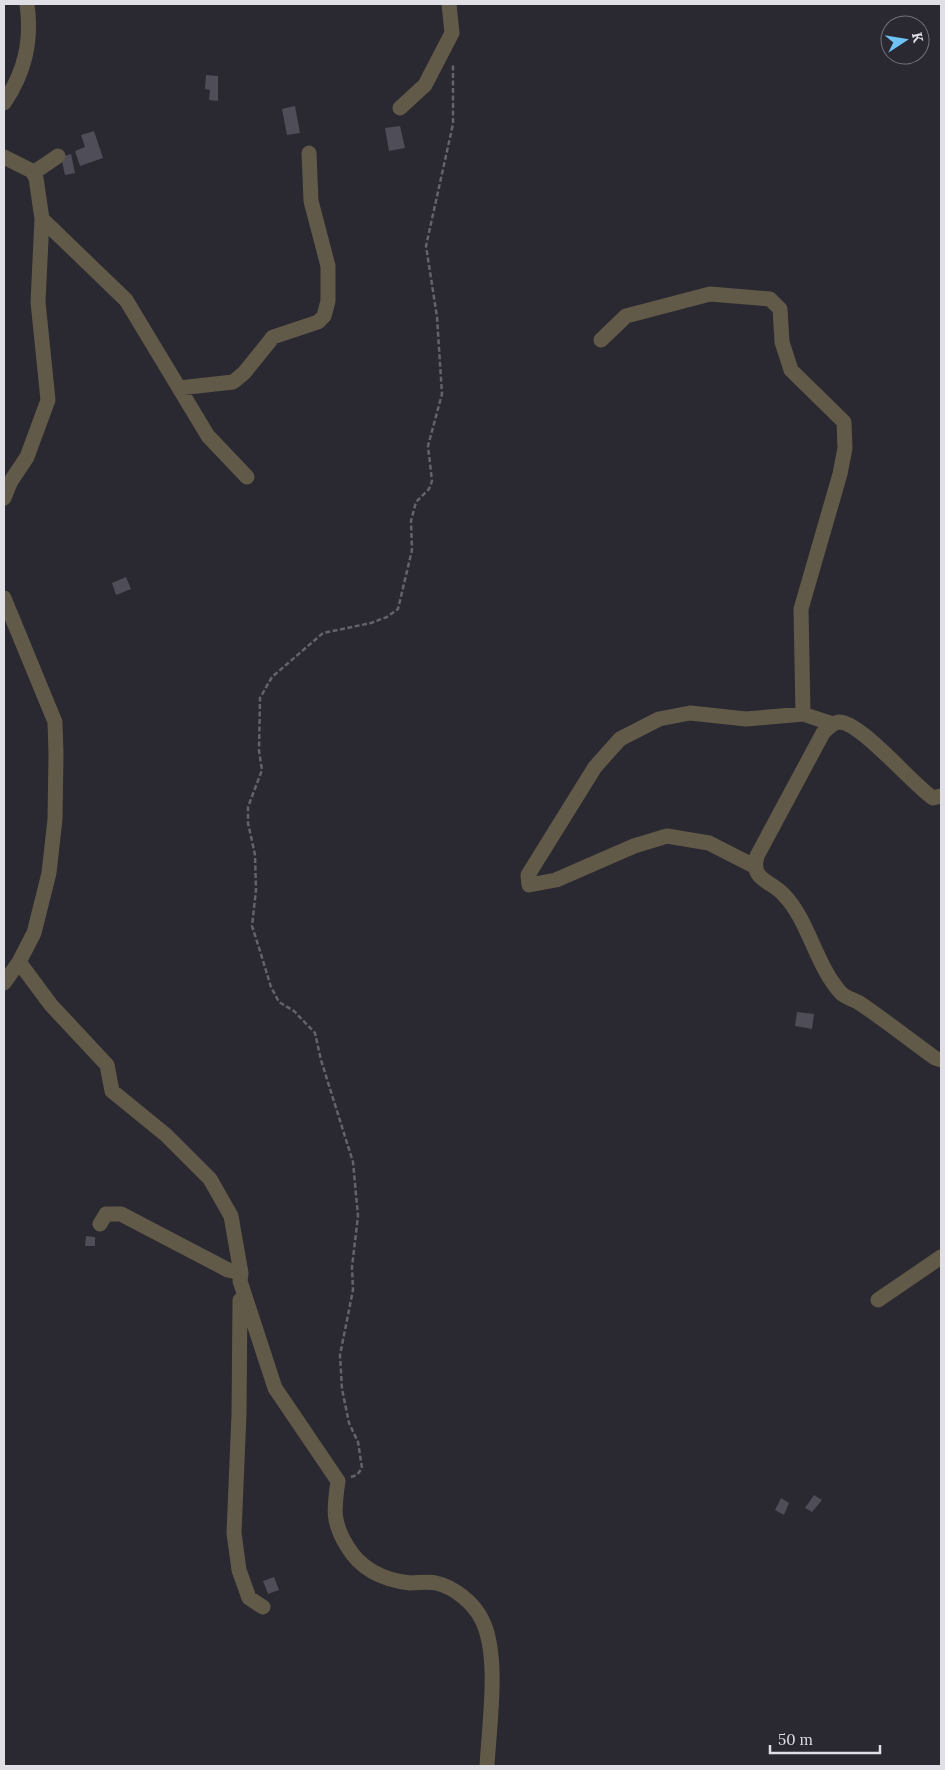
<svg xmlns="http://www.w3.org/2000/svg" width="945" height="1770" font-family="Lora,serif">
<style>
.building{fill:#4f4d57}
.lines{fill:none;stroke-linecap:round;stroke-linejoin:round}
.path{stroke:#64626a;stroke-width:2.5;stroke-dasharray:5 2.5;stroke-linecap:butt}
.street{stroke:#625a48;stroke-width:15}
</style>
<rect width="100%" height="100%" fill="#2a2831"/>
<path class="building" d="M 206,75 L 218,76 L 218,101 L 209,100 L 210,90 L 205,89 Z
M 295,106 L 300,133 L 287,135 L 282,109 Z
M 400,126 L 405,148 L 389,151 L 385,128 Z
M 94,131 L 103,158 L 80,166 L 75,151 L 85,147 L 81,135 Z
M 71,154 L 75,173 L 65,175 L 61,157 Z
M 126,577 L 131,589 L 116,595 L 112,583 Z
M 797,1012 L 814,1014 L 812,1029 L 795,1026 Z
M 86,1236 L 95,1237 L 95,1246 L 85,1246 Z
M 814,1495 L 822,1500 L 812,1512 L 805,1508 Z
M 781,1498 L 789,1503 L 784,1515 L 775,1510 Z
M 274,1577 L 279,1590 L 268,1594 L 263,1581 Z"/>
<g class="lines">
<path class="path" d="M 351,1477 L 357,1475 L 362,1468 L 358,1442 L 349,1423 L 342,1389 L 340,1355 L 353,1290 L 352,1267 L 358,1216 L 353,1162 L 321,1060 L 315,1033 L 294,1011 L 279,1002 L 271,987 L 260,951 L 252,926 L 256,890 L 255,855 L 248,823 L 248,807 L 262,770 L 259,751 L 260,698 L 272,677 L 323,633 L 371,623 L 387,617 L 398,609 L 412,550 L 411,521 L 416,502 L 429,489 L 432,481 L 428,446 L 442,394 L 437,317 L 426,246 L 453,124 L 453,65"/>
<path class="street" d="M 4,103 C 25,72 32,41 27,4
M 400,108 L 425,85 L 452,33 L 449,4
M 4,157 L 32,171 L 36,178 L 42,219 L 38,302 L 48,400 L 27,457 L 11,481 L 4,498
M 33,173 L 58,156
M 42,219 L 126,300 L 208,436 L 247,477
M 601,340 L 626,316 L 710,294 L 770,299 L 780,309 L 782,342 L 791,370 L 844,422 L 845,448 L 840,474 L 801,609 L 803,714
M 179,388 L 233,382 L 244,373 L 273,337 L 318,322 L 324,316 L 328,301 L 328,266 L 311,201 L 309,153
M 4,598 L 55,722 L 56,754 L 55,819 L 49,873 L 34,933 L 19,962 L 4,983
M 941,796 L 933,798 C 912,784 861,722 839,722 C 832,723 828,728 823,733 L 757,856 C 750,881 771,880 784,895 C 809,921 816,966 841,993 C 846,998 855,1000 861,1004 C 886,1021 910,1040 935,1058 L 941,1060
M 754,866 L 709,843 L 667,836 L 634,846 L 556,880 L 529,885 L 528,875 L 595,767 L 620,739 L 659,719 L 690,713 L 746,719 L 803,714 L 833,724
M 19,962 L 51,1005 L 107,1065 L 112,1091 L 166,1135 L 210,1179 L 231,1216 L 241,1273 L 240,1281 L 275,1388 L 338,1481 C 334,1509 332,1522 347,1546 C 361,1570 383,1580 410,1583 C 418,1583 428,1581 436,1583 C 454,1587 474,1603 482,1620 C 500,1655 489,1726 487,1766
M 100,1224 L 106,1214 L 121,1214 L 228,1270 L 241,1273
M 240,1300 L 239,1414 L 234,1533 L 239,1570 L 249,1598 L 263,1607
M 878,1300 L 941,1257"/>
</g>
<rect width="945" height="1770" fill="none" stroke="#e0dfe5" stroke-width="10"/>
<g transform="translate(905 40) rotate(78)"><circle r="24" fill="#2a2831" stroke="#737179"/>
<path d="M0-4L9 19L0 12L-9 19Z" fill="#6fc2f4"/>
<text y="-8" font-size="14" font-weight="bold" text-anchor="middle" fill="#e0dfe5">K</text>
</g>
<path d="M770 1745v8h110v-8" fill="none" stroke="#e0dfe5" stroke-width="2.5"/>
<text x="778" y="1745" font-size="15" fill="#e0dfe5" stroke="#2a2831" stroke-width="4" paint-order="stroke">50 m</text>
</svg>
